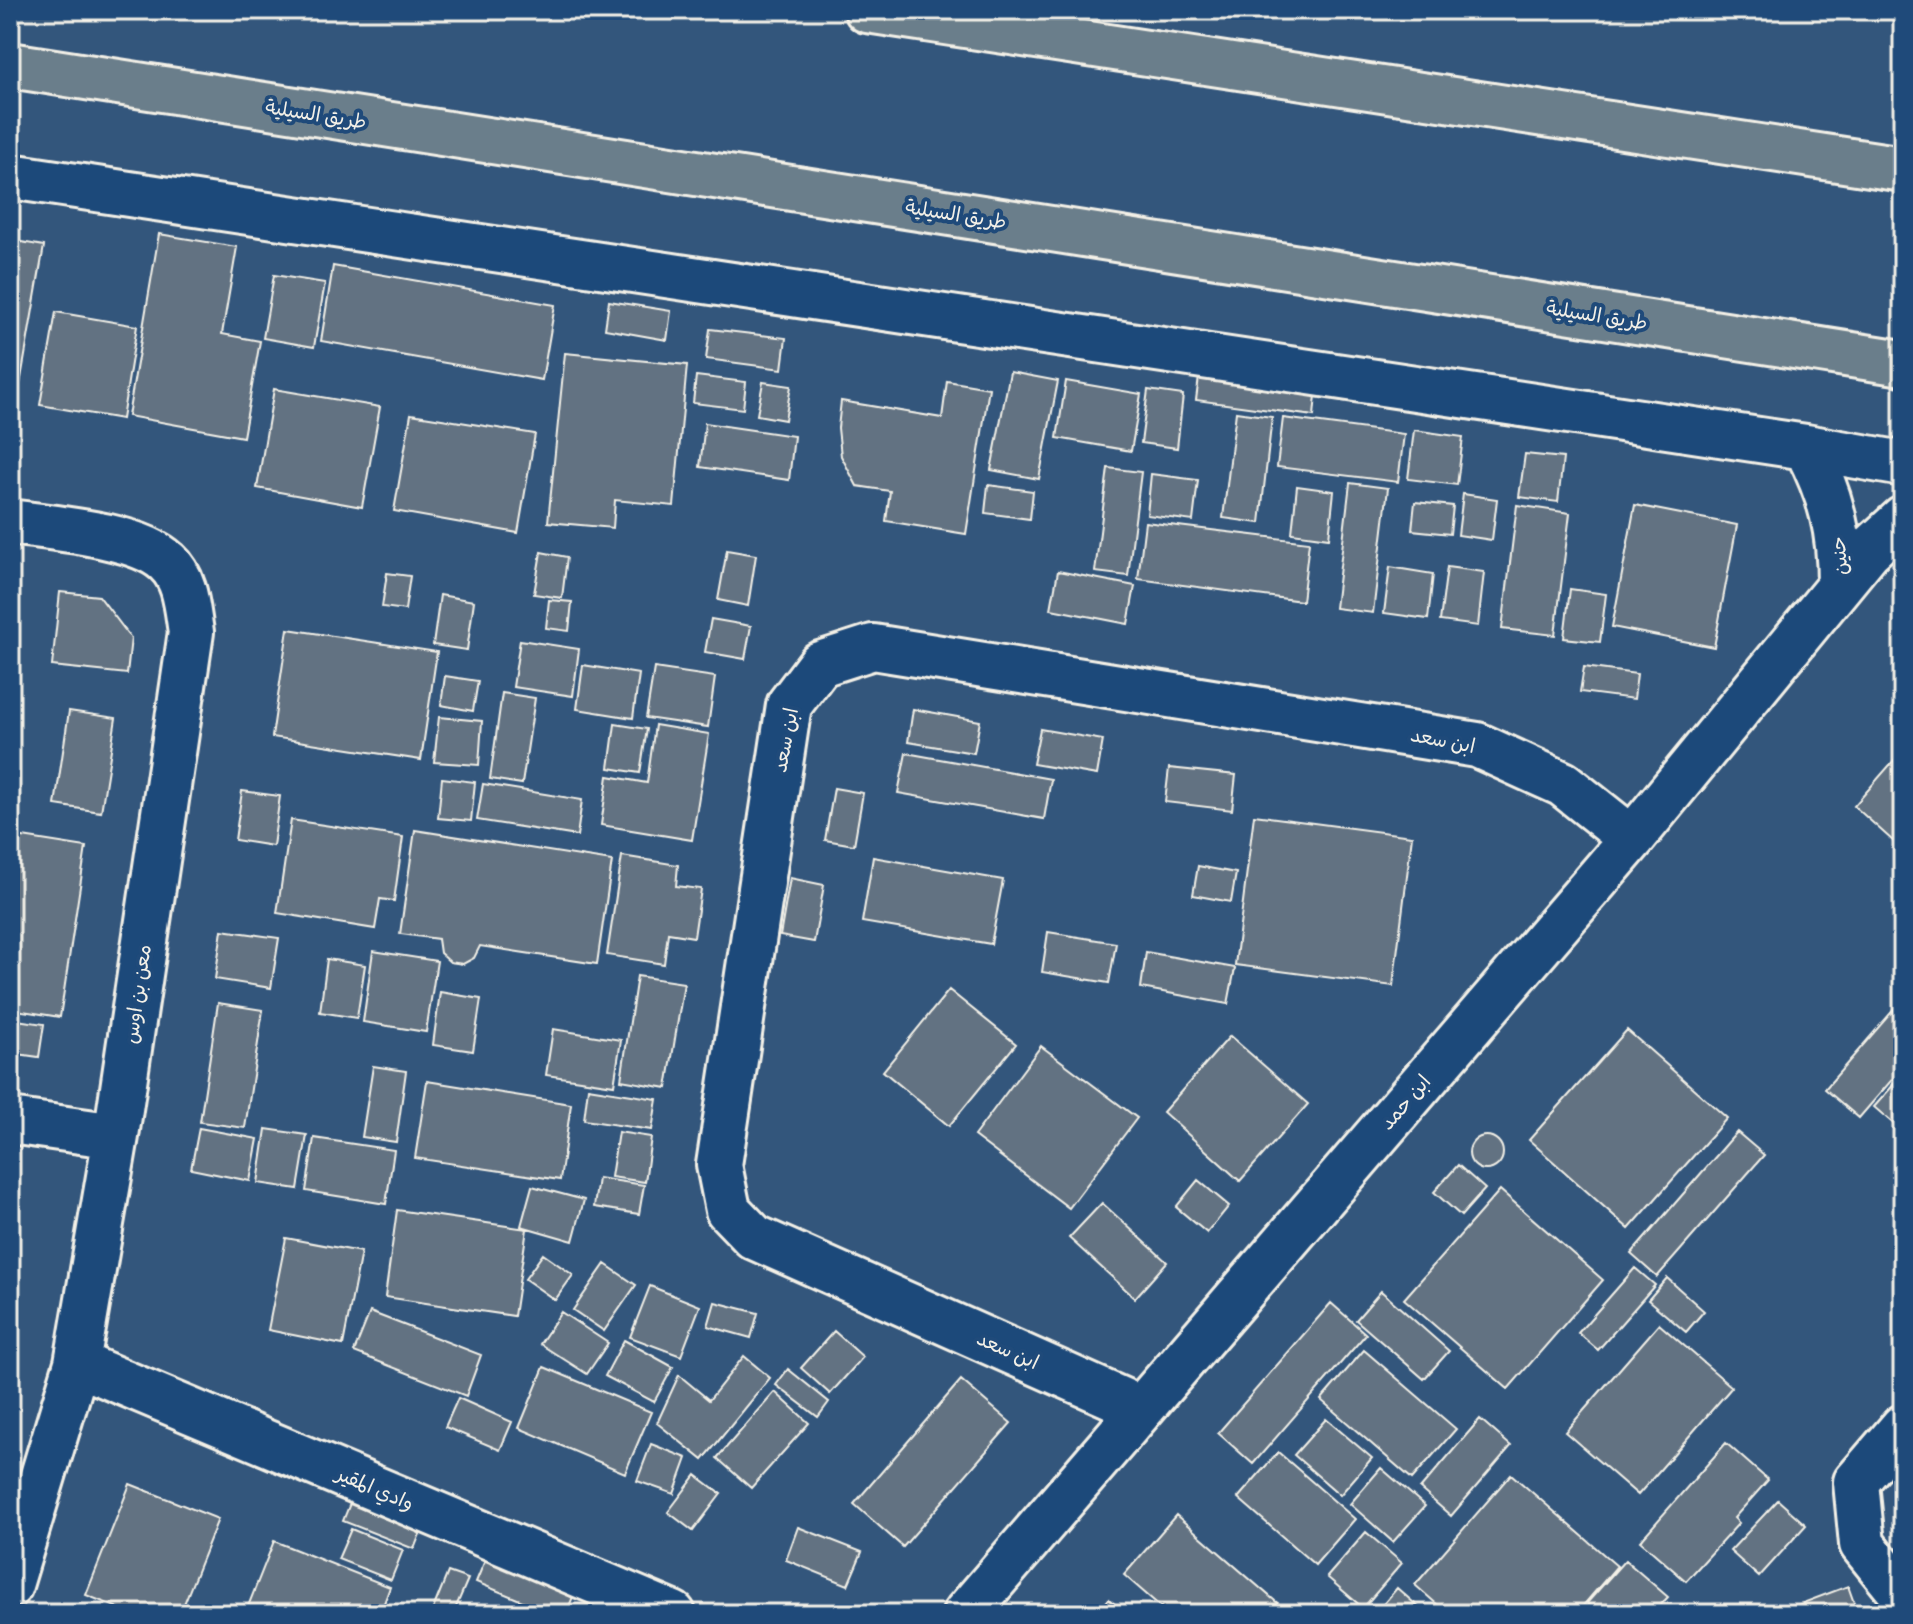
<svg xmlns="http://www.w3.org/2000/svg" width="1913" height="1624" viewBox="0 0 1913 1624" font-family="Pangolin,'Playpen Sans Arabic',sans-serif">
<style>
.building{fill:#627282;stroke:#f4f1e8;stroke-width:2}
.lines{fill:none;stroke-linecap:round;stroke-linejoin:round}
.minor-casing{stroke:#f4f1e8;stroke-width:50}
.primary-casing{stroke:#f4f1e8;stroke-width:50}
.minor{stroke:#1f4a7a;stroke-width:44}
.primary{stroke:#6b7e8b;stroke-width:44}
.labels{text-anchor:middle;stroke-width:8;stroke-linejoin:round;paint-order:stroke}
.street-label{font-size:20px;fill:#f4f1e8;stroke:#1f4a7a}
</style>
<rect width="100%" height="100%" fill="#33567c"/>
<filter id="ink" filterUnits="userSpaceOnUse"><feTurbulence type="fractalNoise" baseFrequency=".0125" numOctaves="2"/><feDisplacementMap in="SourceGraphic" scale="16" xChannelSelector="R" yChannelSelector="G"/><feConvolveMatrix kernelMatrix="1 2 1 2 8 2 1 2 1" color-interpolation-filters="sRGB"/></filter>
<g filter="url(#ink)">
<path class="building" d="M 159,234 L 237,247 L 222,334 L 260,341 L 243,437 L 128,416 Z
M 10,240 L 44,246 L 15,413 L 10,412 Z
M 333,266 L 555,305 L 542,380 L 321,341 Z
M 274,275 L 325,283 L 314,347 L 263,338 Z
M 609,301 L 671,311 L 667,340 L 605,329 Z
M 56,312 L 137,326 L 122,419 L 40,405 Z
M 710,329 L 786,338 L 782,369 L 706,359 Z
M 565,353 L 687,365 L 674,506 L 615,500 L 613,528 L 548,522 Z
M 1200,369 L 1317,384 L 1314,416 L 1196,400 Z
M 1010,372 L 1058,381 L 1039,479 L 991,470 Z
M 696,376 L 746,382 L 743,409 L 693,403 Z
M 947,381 L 989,388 L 966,534 L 886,521 L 890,491 L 857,486 L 841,456 L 838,428 L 841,401 L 942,418 Z
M 1066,381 L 1141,394 L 1131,451 L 1057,438 Z
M 763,382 L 791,386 L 785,420 L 757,415 Z
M 274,389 L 380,407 L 362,507 L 257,488 Z
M 1148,390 L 1183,395 L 1177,448 L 1141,443 Z
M 1236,412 L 1272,417 L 1260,523 L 1223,518 Z
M 411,414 L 535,434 L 518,533 L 394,511 Z
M 1283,418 L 1404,434 L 1398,482 L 1277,467 Z
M 705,423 L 794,436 L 789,480 L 700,467 Z
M 1414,430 L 1463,437 L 1457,485 L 1408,479 Z
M 1525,454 L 1563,458 L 1558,502 L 1519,497 Z
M 1108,468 L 1141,472 L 1128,576 L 1095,572 Z
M 1151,474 L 1198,480 L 1193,521 L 1147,515 Z
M 1350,483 L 1388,488 L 1373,613 L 1335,608 Z
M 988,485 L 1033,491 L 1030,519 L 985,513 Z
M 1297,486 L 1334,491 L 1329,538 L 1292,533 Z
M 1463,494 L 1497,499 L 1492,540 L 1458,535 Z
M 1415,502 L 1453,506 L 1450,534 L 1412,530 Z
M 1517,505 L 1570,513 L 1555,635 L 1502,629 Z
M 1635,505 L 1737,525 L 1714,647 L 1612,627 Z
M 1145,522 L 1309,542 L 1302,601 L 1138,579 Z
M 727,550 L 756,555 L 748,606 L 718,600 Z
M 541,552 L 567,557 L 562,598 L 534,594 Z
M 1390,567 L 1433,574 L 1428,619 L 1384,613 Z
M 1447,567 L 1484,572 L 1478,626 L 1440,621 Z
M 1058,571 L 1135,586 L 1128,624 L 1051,609 Z
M 387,573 L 410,576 L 405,610 L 382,607 Z
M 1570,589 L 1606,594 L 1600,642 L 1564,638 Z
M 60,592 L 99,596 L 131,638 L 127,674 L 52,666 Z
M 440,595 L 474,601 L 467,650 L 433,645 Z
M 549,600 L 572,602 L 569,631 L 546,628 Z
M 711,619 L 751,626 L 745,659 L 705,652 Z
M 288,629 L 437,652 L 421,760 L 272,737 Z
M 520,640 L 579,649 L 573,696 L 513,687 Z
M 583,665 L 639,674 L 633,718 L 577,709 Z
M 1584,667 L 1637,674 L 1634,699 L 1580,692 Z
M 654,668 L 715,677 L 708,727 L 646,718 Z
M 445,676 L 478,681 L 473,711 L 441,705 Z
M 502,693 L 535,698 L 522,784 L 490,779 Z
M 913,709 L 980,721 L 974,753 L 908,742 Z
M 69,711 L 116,718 L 101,812 L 55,805 Z
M 439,717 L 482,721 L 479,765 L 434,762 Z
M 615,724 L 647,729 L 640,773 L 609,768 Z
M 655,725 L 709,734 L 692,840 L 601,825 L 608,776 L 647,783 Z
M 1040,729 L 1103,740 L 1097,775 L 1033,764 Z
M 1903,750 L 1903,850 L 1854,806 Z
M 906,753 L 1051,779 L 1044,819 L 898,793 Z
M 1169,768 L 1236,775 L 1232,810 L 1165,802 Z
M 442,778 L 475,782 L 471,821 L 438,818 Z
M 483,784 L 582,800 L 577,836 L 477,820 Z
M 834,788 L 863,793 L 854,845 L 825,840 Z
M 242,791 L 280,796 L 273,846 L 235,840 Z
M 1254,815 L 1412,836 L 1393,986 L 1235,965 Z
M 291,820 L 403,837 L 394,901 L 380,899 L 375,929 L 277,913 Z
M 415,830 L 612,861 L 597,964 L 480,946 L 474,958 L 463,964 L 450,962 L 440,953 L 438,939 L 400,934 Z
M 10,835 L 86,847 L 60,1017 L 10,1009 Z
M 622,856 L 678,865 L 676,886 L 701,889 L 694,937 L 668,933 L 664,964 L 607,955 Z
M 873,857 L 1003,880 L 991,944 L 862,922 Z
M 1198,866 L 1236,873 L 1231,902 L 1193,895 Z
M 790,878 L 824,885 L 814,942 L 780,936 Z
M 222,930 L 279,938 L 271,988 L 215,979 Z
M 1048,932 L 1116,943 L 1109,983 L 1042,972 Z
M 373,951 L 437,961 L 426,1032 L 363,1022 Z
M 1146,952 L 1235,968 L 1228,1004 L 1141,988 Z
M 327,959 L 365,965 L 357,1018 L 320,1012 Z
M 637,976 L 684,983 L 667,1088 L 621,1080 Z
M 949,990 L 1016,1044 L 949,1126 L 883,1071 Z
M 440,992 L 481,999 L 473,1051 L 433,1045 Z
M 1903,999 L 1903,1067 L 1859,1118 L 1825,1089 Z
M 218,1003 L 263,1010 L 245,1128 L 200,1122 Z
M 10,1019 L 44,1024 L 39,1057 L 10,1053 Z
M 553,1029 L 621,1040 L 614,1085 L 546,1075 Z
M 1627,1030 L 1727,1118 L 1629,1229 L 1529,1140 Z
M 1230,1036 L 1308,1104 L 1240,1181 L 1163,1112 Z
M 1041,1046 L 1137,1118 L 1069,1208 L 974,1136 Z
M 373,1066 L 406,1071 L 396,1142 L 362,1137 Z
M 1903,1074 L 1903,1132 L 1874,1107 Z
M 427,1081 L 571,1104 L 560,1180 L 415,1158 Z
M 588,1088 L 657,1099 L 652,1130 L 584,1120 Z
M 199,1128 L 258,1139 L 250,1181 L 191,1169 Z
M 266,1129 L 307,1135 L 298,1189 L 258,1183 Z
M 618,1132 L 651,1137 L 645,1182 L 611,1177 Z
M 1737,1132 L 1764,1155 L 1657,1277 L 1631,1254 Z
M1469 1153a17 17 0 1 1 34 0a17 17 0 1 1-34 0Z
M 314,1138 L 394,1150 L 386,1204 L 306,1191 Z
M 1458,1165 L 1485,1189 L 1461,1216 L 1434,1192 Z
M 598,1178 L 644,1185 L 639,1214 L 594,1207 Z
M 1198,1180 L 1229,1206 L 1207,1233 L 1176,1207 Z
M 532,1186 L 584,1200 L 573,1241 L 521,1226 Z
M 1500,1190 L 1603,1280 L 1508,1389 L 1404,1299 Z
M 1102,1203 L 1167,1262 L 1135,1298 L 1069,1238 Z
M 397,1210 L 527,1229 L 514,1316 L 385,1297 Z
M 286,1238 L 361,1252 L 343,1345 L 268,1330 Z
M 543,1254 L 573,1275 L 555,1300 L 525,1279 Z
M 605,1264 L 636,1285 L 604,1331 L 573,1310 Z
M 1635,1268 L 1655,1285 L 1598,1350 L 1578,1333 Z
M 1667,1278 L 1704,1311 L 1686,1332 L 1648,1300 Z
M 650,1286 L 700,1306 L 681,1356 L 630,1337 Z
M 1381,1291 L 1449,1351 L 1424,1379 L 1356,1320 Z
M 715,1302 L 758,1313 L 751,1338 L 708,1326 Z
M 1331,1303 L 1366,1334 L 1253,1464 L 1218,1433 Z
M 370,1312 L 481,1355 L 466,1396 L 354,1352 Z
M 561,1312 L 608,1343 L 587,1374 L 540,1344 Z
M 1659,1324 L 1732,1387 L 1638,1495 L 1565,1432 Z
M 834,1331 L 863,1357 L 830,1394 L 801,1368 Z
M 624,1340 L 673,1367 L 654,1402 L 605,1376 Z
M 1364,1350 L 1456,1429 L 1412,1479 L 1321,1400 Z
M 744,1356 L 770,1378 L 703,1460 L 657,1423 L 679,1375 L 709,1400 Z
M 544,1367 L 651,1412 L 625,1473 L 519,1428 Z
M 788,1369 L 829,1402 L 818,1417 L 776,1385 Z
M 961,1380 L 1011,1423 L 903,1547 L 854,1504 Z
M 775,1392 L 809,1423 L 751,1488 L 717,1458 Z
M 458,1398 L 512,1422 L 500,1450 L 445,1427 Z
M 1326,1419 L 1372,1458 L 1340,1495 L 1294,1455 Z
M 1480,1419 L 1511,1446 L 1451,1516 L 1420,1489 Z
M 1726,1443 L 1768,1480 L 1734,1518 L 1739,1523 L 1686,1581 L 1640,1541 Z
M 651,1444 L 687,1458 L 674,1494 L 637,1481 Z
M 1278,1452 L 1355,1519 L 1315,1565 L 1238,1498 Z
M 1381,1468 L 1425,1506 L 1393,1542 L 1350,1504 Z
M 1511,1474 L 1617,1566 L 1576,1614 L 1448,1614 L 1415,1585 Z
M 696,1475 L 721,1494 L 693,1531 L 668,1512 Z
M 130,1484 L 218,1519 L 180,1614 L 133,1614 L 86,1595 Z
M 355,1491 L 426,1519 L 414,1549 L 343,1521 Z
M 1778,1500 L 1806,1525 L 1759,1577 L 1730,1551 Z
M 1176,1515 L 1289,1613 L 1289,1614 L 1169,1614 L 1124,1575 Z
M 798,1527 L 862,1552 L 848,1585 L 786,1560 Z
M 351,1529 L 403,1550 L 391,1580 L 338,1559 Z
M 1366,1532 L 1402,1563 L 1363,1608 L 1327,1577 Z
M 274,1541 L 390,1587 L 380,1614 L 245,1614 Z
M 490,1548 L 578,1584 L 566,1614 L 554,1614 L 476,1582 Z
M 1625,1560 L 1668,1597 L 1652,1614 L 1600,1614 L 1587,1603 Z
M 448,1572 L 468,1579 L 453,1614 L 431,1614 Z
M 1848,1586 L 1858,1614 L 1789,1614 L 1787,1609 Z
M 1397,1588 L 1423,1611 L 1420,1614 L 1375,1614 Z
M 1109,1599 L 1126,1614 L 1096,1614 Z"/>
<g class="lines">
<defs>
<path id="minor" d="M 10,176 L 1806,447 L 1903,464
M 1806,447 C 1831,495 1840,531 1840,585
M 10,522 C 51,528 138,534 167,562 C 186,579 187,608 191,632 L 116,1136 L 77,1363 L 10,1585
M 10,1121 L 116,1136
M 77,1363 L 673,1614
M 1141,1409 L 754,1237 L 728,1210 L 719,1165 L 789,705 L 820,664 L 873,647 L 1477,745 L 1563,784 L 1632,839
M 1903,1427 L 1856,1482 L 1862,1544 L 1903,1595
M 965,1614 L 1632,839 L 1868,551 L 1903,519"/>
<path id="primary" d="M 867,10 L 1903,169
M 10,65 L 1903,363"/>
</defs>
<use href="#minor" class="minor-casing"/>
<use href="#primary" class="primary-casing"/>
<use href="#minor" class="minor"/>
<use href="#primary" class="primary"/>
</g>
</g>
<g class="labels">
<g class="street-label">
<text transform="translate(316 114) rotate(9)" y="7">طريق السيلية</text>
<text transform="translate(956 214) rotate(9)" y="7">طريق السيلية</text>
<text transform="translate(1597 315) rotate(9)" y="7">طريق السيلية</text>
<text transform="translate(1839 556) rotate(-95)" y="7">حنين</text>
<text transform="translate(785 740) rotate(-79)" y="7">ابن سعد</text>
<text transform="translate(1443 740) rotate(11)" y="7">ابن سعد</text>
<text transform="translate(137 994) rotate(-82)" y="7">معن بن اوس</text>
<text transform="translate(1405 1102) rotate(-49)" y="7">ابن حمد</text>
<text transform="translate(1008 1350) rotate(24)" y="7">ابن سعد</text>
<text transform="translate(375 1488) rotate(23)" y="7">وادي المقير</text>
</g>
</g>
<rect width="1913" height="1624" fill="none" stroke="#1f4a7a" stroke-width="40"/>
<rect x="20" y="20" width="1873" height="1584" fill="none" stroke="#f4f1e8" stroke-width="3" filter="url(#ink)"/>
</svg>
